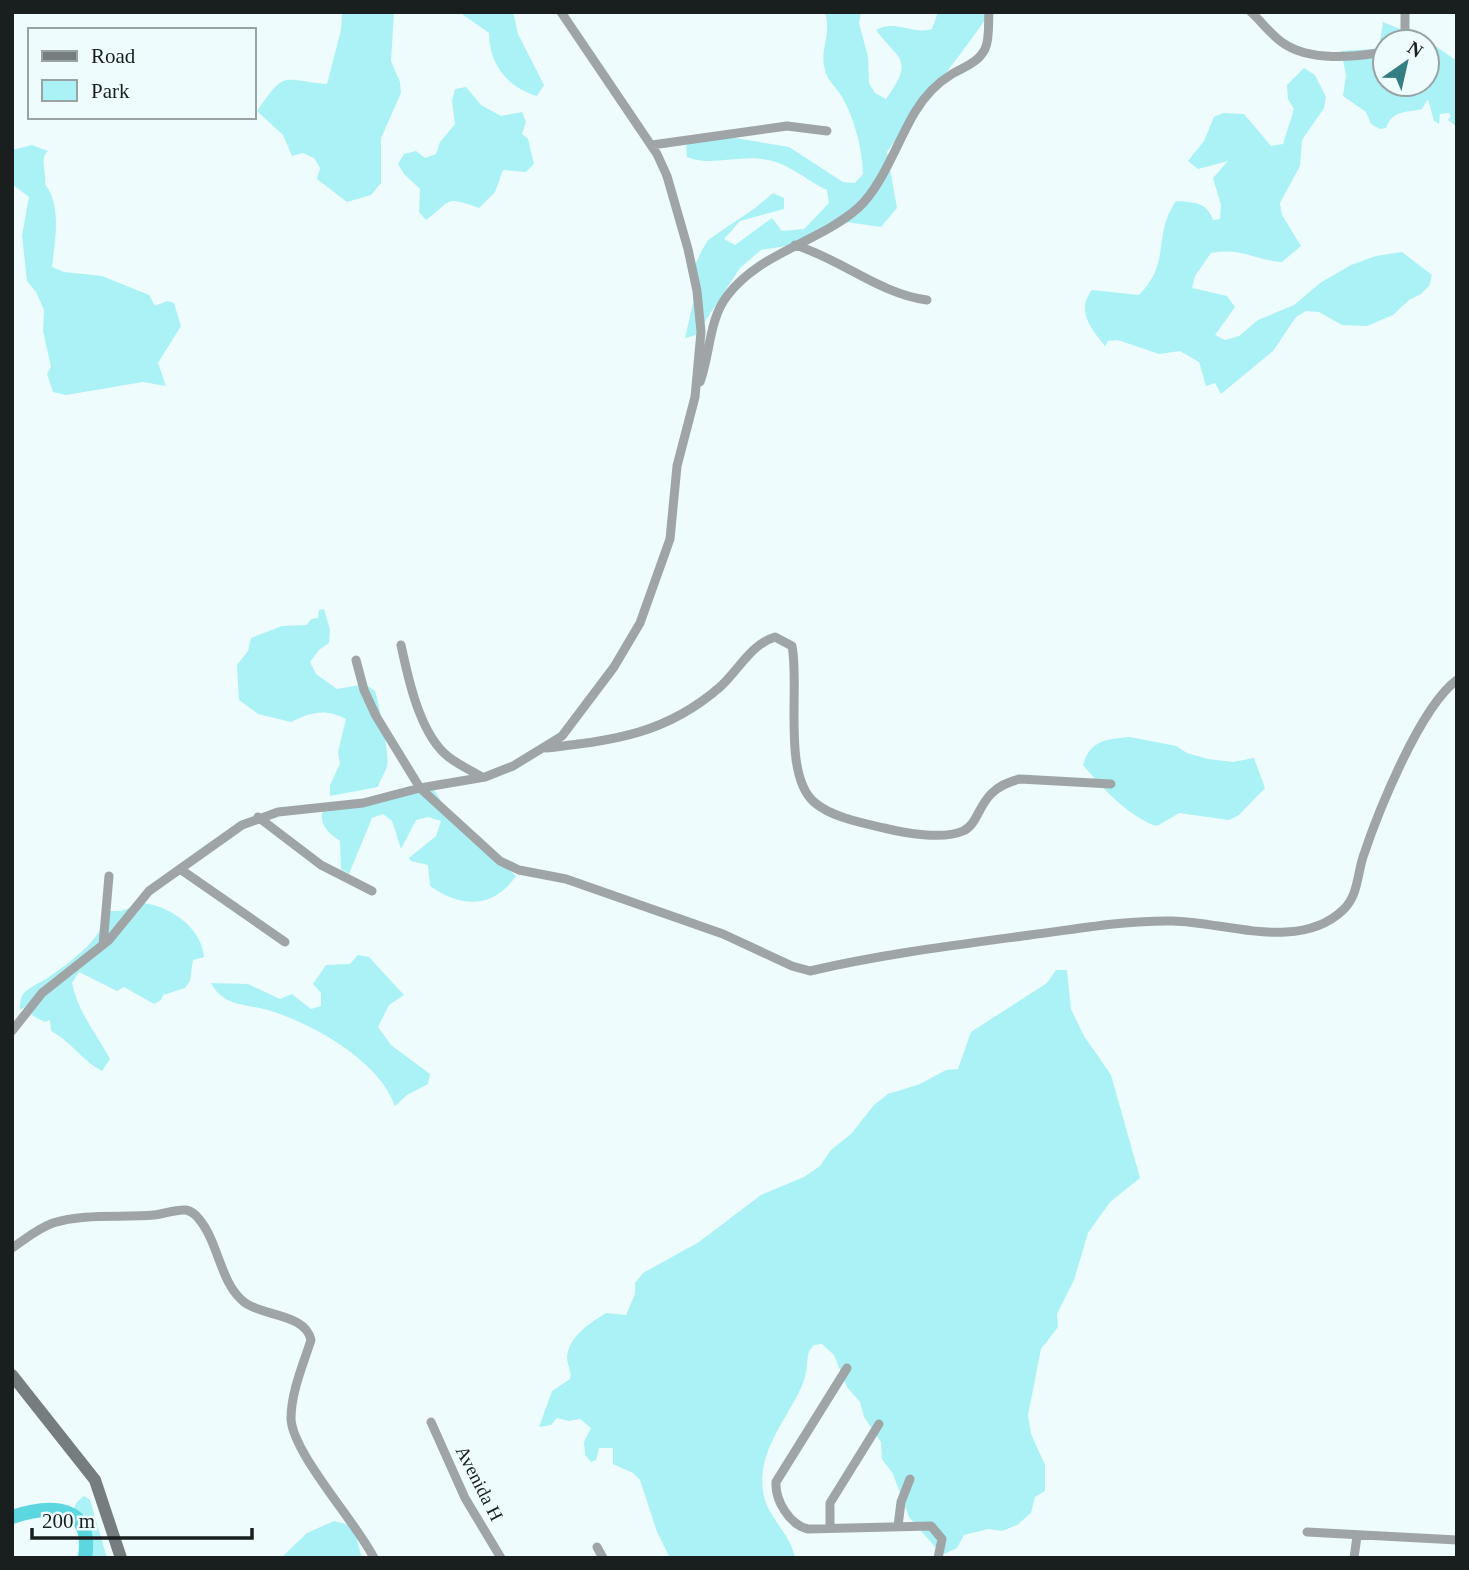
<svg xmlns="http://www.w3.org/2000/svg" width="1469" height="1570" viewBox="0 0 1469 1570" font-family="'Times New Roman',serif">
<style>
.green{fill:#abf2f7;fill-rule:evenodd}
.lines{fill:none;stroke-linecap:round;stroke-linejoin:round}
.river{stroke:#5cd7e0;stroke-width:14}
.street{stroke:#9fa5a6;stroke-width:9}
.secondary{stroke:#757d7e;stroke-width:12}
.labels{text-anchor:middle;stroke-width:7;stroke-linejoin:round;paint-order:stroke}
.street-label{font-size:19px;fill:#191e1e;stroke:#eefcfd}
</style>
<rect width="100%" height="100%" fill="#eefcfd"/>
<path class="green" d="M 342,12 L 394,12 L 391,61 L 400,82 L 401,93 L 381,138 L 381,183 L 371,195 L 347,202 L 317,179 L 320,168 L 314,158 L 303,153 L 292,156 L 283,135 L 257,111 C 286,69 281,80 327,84 L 341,30 Z
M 459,12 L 513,12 L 518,34 L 544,85 L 537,96 C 507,87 489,64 489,33 Z
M 825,12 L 861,12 L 859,23 L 868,57 L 869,83 L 875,93 L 886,99 C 915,58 899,61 876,30 C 896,19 912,35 932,29 L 938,12 L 986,12 L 985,20 C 953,66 918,107 887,152 L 897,208 L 881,227 L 846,222 L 806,243 L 761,250 L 740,268 L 696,335 L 685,338 L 695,294 L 696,263 L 702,250 L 708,240 L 755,208 L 773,193 L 784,198 L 784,209 L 740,221 L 724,239 L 735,245 L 772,218 L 782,231 L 804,229 L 829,203 L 827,190 C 807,181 790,164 768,160 C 744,154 707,167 687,157 L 686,146 L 693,136 L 717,135 L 789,147 L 843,182 L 855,183 L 863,174 C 862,148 855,120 842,97 C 837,88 827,80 825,70 C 819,50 832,35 825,12 Z
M 1383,22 L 1427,40 L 1457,61 L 1457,127 L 1448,120 L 1451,116 L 1449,113 L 1440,114 L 1439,124 L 1434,121 L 1428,99 L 1422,109 C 1407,113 1393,109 1386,128 L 1380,129 L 1371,124 L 1366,112 L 1343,96 L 1346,75 L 1341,51 L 1374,49 L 1380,42 ZM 1385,42 L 1427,42 L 1427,84 L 1385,84 Z
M 1304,68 L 1315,75 L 1326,97 L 1324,108 L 1302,140 L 1300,166 L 1280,203 L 1282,215 L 1301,246 L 1282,262 C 1253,260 1242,247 1211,253 L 1195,276 L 1192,288 L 1227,296 L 1235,307 L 1215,335 L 1225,340 L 1239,336 L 1258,320 L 1294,305 L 1320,283 L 1351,265 L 1376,256 L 1402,252 L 1432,275 L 1429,286 L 1421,294 L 1409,300 L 1393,315 L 1367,326 L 1342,325 L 1319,312 L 1306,311 L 1296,317 L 1273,351 L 1221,394 L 1215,383 L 1206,386 L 1199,362 L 1180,351 L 1159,354 L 1118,340 L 1108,341 L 1105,346 C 1090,328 1076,310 1092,290 L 1139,295 C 1172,262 1152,236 1176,201 C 1193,202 1207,202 1213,220 L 1220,219 L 1221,205 L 1213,178 L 1228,161 L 1198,169 L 1188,161 L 1204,141 L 1214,117 L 1223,113 L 1244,114 L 1271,146 L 1283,144 L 1294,109 L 1288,99 L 1287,85 Z
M 466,87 L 481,105 L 501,116 L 522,112 L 526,122 L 522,134 L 528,139 L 534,164 L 526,172 L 503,170 L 495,192 L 479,208 C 442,195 453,201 426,220 L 419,212 L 420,189 L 404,174 L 398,164 L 404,154 L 416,151 L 425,158 L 436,154 L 440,142 L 455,124 L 452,101 L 455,89 Z
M 32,145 L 48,151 C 39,158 47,173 45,184 C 62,207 55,239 52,267 L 64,272 L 102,276 L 149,295 L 155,306 L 167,301 L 174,303 L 181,326 L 158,363 L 166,386 L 143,382 L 66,395 L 53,392 L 47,374 L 51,367 L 43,331 L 44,310 L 36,292 L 27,281 L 22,235 L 29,197 L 12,184 L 12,150 Z
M 324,609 L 330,630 L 329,643 L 319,650 L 310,662 L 316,674 L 337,689 L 365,684 L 375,691 C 379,704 390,756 387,766 C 385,774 380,779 378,787 L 330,796 L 330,785 L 340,764 L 338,752 L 346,719 C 325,708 311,712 291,722 L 258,714 L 239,700 L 237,665 L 248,651 L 251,638 L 282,626 L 307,625 L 311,619 L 318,618 L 319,610 Z
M 1130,737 L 1176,746 L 1187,753 L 1208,759 L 1233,762 L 1254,758 L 1265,788 L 1239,815 L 1229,820 L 1179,813 L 1157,826 C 1131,819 1100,786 1083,765 C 1090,740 1107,739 1130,737 Z
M 434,790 L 448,812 L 516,876 C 493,909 461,908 430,886 L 428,865 L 411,861 L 409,858 L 436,836 L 441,821 L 428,817 L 416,820 L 401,849 L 392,821 L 383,814 L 372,818 L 349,874 L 341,869 L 340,841 C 328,833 317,823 324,808 Z
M 143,903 C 170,906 202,928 204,957 L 193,960 L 190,981 L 185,988 L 163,995 L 161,1000 L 154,1004 L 124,987 L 117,991 L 79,972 L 72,983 C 78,1012 96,1033 110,1059 L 102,1071 C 82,1061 71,1041 51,1031 L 50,1020 L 45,1022 L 33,1016 L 28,1005 L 20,1010 C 20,1005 20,999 23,994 C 28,988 39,983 46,979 C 70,962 102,941 107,911 L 121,911 Z
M 358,955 L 369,957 L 404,995 L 389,1005 L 378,1027 L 391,1045 L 430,1074 L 428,1084 L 407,1095 L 395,1106 C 379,1061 315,1025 271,1011 C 248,1004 223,1007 211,983 L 248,984 L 280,999 L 292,994 L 311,1009 L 321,1006 L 321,993 L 313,984 L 326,965 L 350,964 Z
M 1056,970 L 1067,970 L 1071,1009 L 1084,1036 L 1111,1075 L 1140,1178 L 1110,1202 L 1088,1233 L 1074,1280 L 1057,1314 L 1058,1327 L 1041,1349 L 1028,1415 L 1031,1434 L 1045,1465 L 1045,1491 L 1035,1497 L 1031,1513 L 1017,1525 L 1002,1531 L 988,1529 L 964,1535 L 957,1548 L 942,1555 L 909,1517 L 893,1474 L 882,1459 L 881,1442 L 864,1417 L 860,1402 L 847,1387 L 834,1355 L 822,1344 L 814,1345 L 809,1351 C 806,1362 808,1371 803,1383 C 789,1418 757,1449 763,1491 C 766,1517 791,1533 795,1558 L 670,1558 L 657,1532 L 640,1480 L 633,1473 L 613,1464 L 613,1448 L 599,1448 L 596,1460 L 591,1462 L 585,1455 L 584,1442 L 591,1428 L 580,1419 L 569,1421 L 557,1418 L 551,1425 L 539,1427 L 552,1391 L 570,1379 C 572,1371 567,1365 567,1357 C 569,1336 590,1323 606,1313 L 626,1315 L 635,1294 L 635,1283 L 643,1273 L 699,1242 L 761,1195 L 804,1177 L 820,1166 L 831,1150 L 851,1134 L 874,1105 L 888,1094 L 920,1084 L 946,1070 L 958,1069 L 971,1032 L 1047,983 Z
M 84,1496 L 90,1500 L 107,1558 L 78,1558 L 79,1535 L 71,1514 L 77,1502 Z
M 334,1521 L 353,1526 L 362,1558 L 281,1558 L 307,1533 Z"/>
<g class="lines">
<path class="river" d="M 12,1517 C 51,1504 94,1504 85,1558"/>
<path class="street" d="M 1251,12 C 1262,22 1271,35 1283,43 C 1311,62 1353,57 1385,52
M 1399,42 L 1405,30 L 1405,12
M 652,145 L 787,126 L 827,131
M 795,245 C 841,259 880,294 927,300
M 700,382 C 710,355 709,319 727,296 C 760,252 818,243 858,208 C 882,187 898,140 915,112 C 924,97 937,83 952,74 C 964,67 978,63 985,49 C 990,39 988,23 989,12
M 401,645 C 408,678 419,729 444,753 C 454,763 469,769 482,777
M 356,660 L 364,690 L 376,716 L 420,788 L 500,861 L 519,870 L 566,879 L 723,934 L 792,966 L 810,971 C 883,954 956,945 1030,935 C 1078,929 1125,920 1173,921 C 1225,922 1299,952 1343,910 C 1358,896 1357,876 1363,857 C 1378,812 1420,707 1457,680
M 546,748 C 615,740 666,734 720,687 C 738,671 751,644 775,637 L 792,646 C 800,685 782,774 814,802 C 831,817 862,823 884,828 C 904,833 943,840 963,831 C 983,822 976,789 1020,779 L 1111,784
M 258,817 L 321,865 L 372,891
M 180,869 L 285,942
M 103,945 L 109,876
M 12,1031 L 42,993 L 109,940 L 149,891 L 242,825 L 278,812 L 363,803 L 420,788 L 485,777 L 513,766 L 562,736 L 614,667 L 640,623 L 670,539 L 677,466 L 695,397 L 701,332 L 697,291 L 688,249 L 667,176 L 657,154 L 561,12
M 12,1248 C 26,1239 38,1228 53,1223 C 84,1213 122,1218 154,1215 C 164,1214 176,1209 186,1210 C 191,1211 196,1215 199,1219 C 219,1243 220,1283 244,1302 C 263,1317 305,1313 311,1340 C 303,1365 291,1392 291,1419 C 293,1454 356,1522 374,1558
M 847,1368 L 776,1482 C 775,1501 790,1525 808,1529 L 931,1526 L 942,1539 L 938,1558
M 431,1422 L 465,1498 L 501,1558
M 898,1526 L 901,1502 L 910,1479
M 830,1528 L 830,1503 L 879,1424
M 1307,1532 L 1457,1540
M 597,1547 L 603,1558
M 1354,1558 L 1357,1536"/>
<path class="secondary" d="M 12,1375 L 95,1480 L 121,1558"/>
</g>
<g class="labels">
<g class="street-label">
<text transform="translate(480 1483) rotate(63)" y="7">Avenida H</text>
</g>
</g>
<rect width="1469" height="1570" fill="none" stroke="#191e1e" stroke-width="28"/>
<rect x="28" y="28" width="228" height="91" fill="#eefcfd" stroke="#99a3a4" stroke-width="2"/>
<rect x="42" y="51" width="35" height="10" fill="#757d7e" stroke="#99a3a4" stroke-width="2"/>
<text x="91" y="63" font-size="21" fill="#191e1e">Road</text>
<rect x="42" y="80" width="35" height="21" fill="#abf2f7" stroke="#99a3a4" stroke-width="2"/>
<text x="91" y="98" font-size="21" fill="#191e1e">Park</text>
<g transform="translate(1406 63) rotate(34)"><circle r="33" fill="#eefcfd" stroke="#99a3a4" stroke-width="2"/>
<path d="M0-5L12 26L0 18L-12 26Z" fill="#347d82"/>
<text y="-10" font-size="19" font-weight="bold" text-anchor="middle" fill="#191e1e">N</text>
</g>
<path d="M32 1528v10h220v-10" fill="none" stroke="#191e1e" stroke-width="3.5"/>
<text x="42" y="1528" font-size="21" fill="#191e1e" stroke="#eefcfd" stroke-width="5" paint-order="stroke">200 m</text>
</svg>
